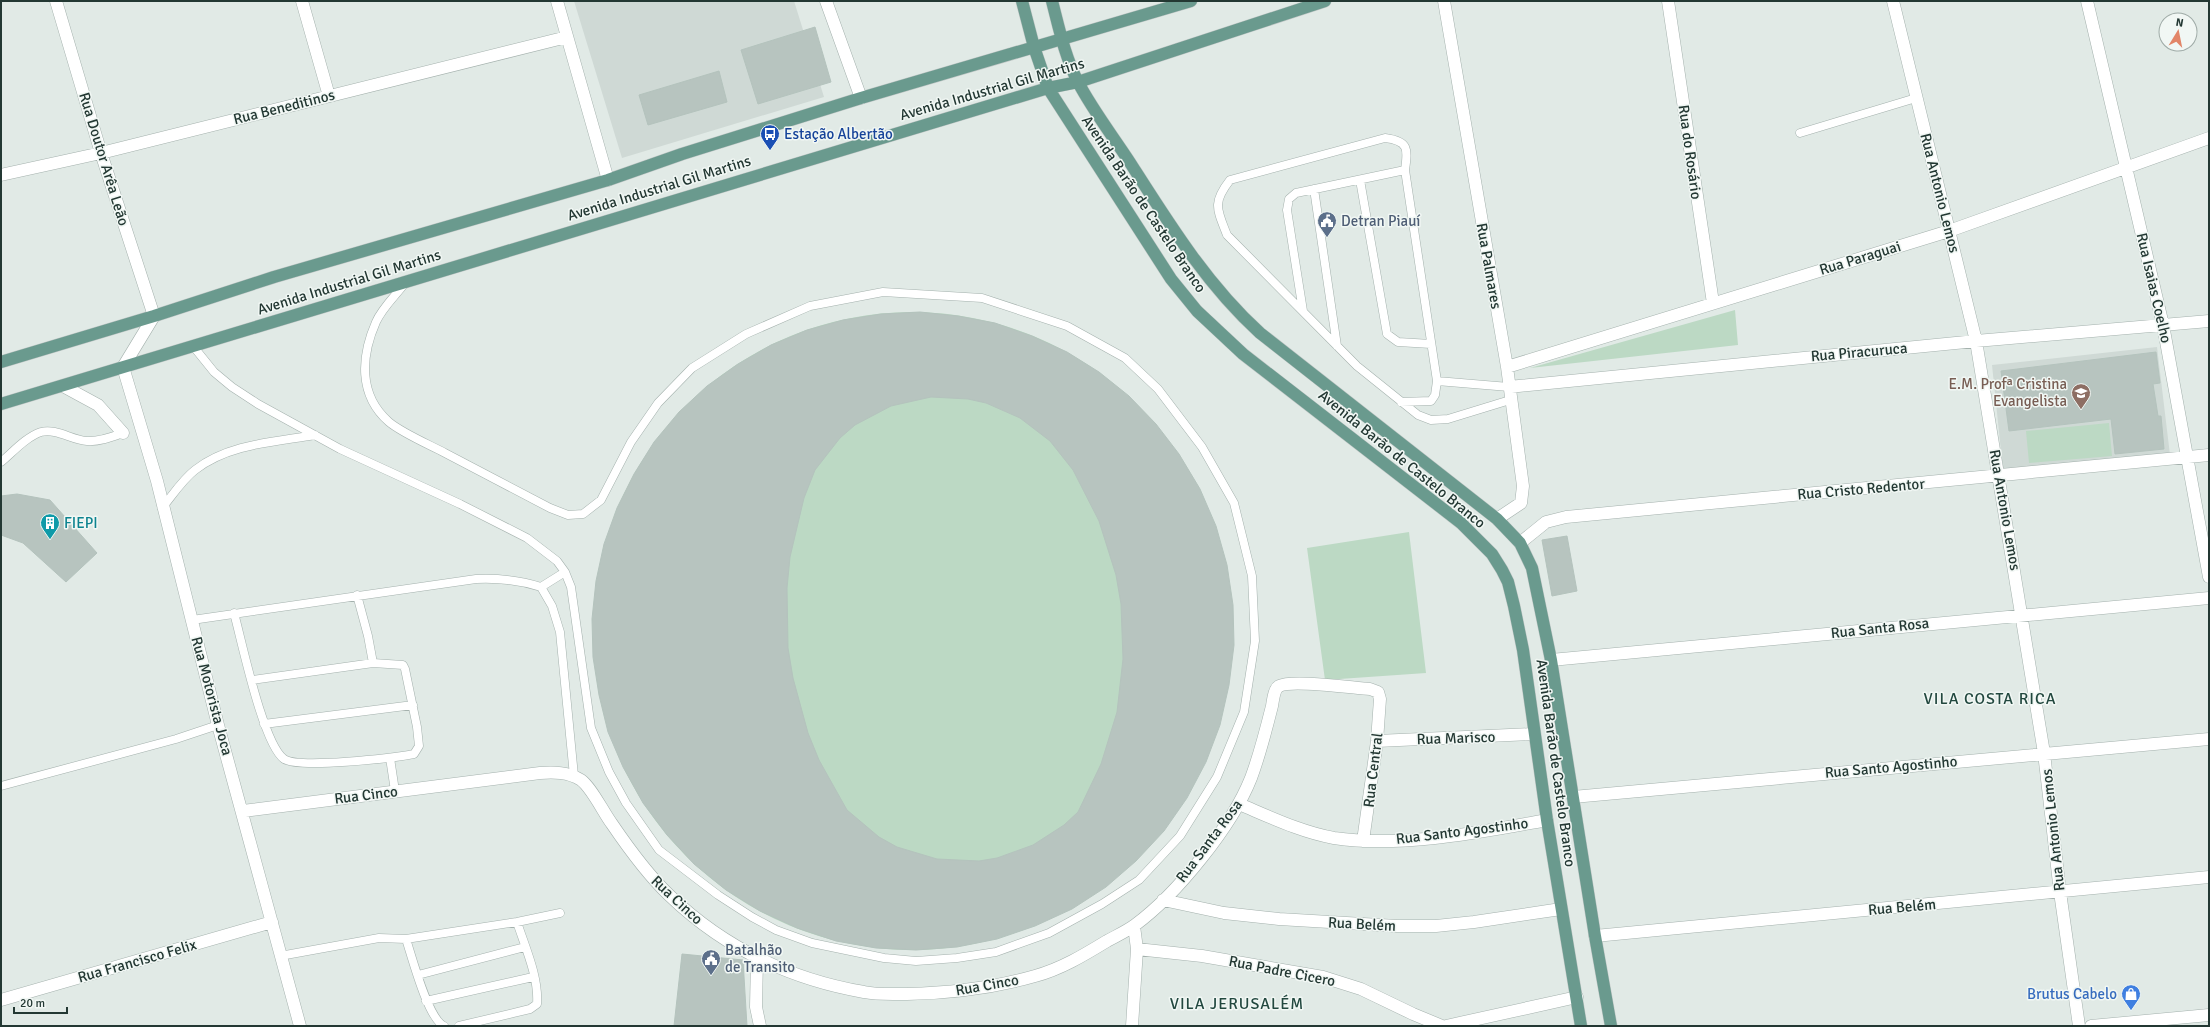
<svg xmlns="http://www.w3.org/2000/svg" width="2210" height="1027" viewBox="0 0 2210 1027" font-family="Signika,sans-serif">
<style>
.built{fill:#cfd9d5}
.green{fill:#bcd9c4}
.building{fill:#b7c4bf;stroke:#b4c3bd;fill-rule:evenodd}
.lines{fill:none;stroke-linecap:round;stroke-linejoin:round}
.lane-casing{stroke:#a4b1ad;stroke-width:9}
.street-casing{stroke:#a4b1ad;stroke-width:13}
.primary-casing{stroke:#c1c7c6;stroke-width:13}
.lane{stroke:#fff;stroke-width:8}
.street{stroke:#fff;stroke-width:12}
.primary{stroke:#6a9a8e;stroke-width:12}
.labels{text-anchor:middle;stroke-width:3;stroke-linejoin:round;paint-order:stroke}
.street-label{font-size:15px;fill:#233833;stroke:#f1f7f4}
.transit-label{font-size:15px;fill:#164399;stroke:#f1f7f4;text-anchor:start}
.service-label{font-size:15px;fill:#4e5e75;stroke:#f1f7f4;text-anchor:start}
.education-label{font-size:15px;fill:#785e54;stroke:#f1f7f4;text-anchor:end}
.culture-label{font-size:15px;fill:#0d838f;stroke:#f1f7f4;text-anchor:start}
.shop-label{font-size:15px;fill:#366cbe;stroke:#f1f7f4;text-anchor:end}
.neighbourhood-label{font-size:16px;letter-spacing:1px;fill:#22483f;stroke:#f1f7f4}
</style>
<rect width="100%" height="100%" fill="#e1eae6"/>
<path class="built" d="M 574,1 L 794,1 L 824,97 L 622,158 Z
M 2157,347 L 2170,455 L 2003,470 L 1992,365 Z"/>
<path class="green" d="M 1735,310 L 1738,345 L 1530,368 Z
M593 631a319 319 0 1 1 638 0a319 319 0 1 1-638 0Z
M 2109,423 L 2112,456 L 2029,463 L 2026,431 Z
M 1409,532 L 1426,673 L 1325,680 L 1307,548 Z"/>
<path class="building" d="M 815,27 L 831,82 L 758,104 L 741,50 Z
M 719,71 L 727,102 L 648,125 L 639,95 Z
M 920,312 L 958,316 L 995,323 L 1032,336 L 1067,352 L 1099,372 L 1129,396 L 1156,424 L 1179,454 L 1200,489 L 1216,526 L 1227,565 L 1233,605 L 1234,645 L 1229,685 L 1220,725 L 1206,762 L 1187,798 L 1164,831 L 1136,861 L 1106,887 L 1072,909 L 1035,926 L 997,939 L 957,947 L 916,950 L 876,948 L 836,941 L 797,928 L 760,911 L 726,890 L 694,864 L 667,835 L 643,803 L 623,767 L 608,732 L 599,695 L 593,657 L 592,619 L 596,581 L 604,544 L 617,508 L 634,474 L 654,442 L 679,412 L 707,386 L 738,364 L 771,345 L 807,330 L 843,320 L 881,314 ZM 931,397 L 968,399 L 986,403 L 1020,418 L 1050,441 L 1073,470 L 1099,521 L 1116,575 L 1121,604 L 1123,659 L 1117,712 L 1101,764 L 1078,812 L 1064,825 L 1033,845 L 997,858 L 979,861 L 937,859 L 897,847 L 879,837 L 847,810 L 819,760 L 808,733 L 793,678 L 788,648 L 787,588 L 790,557 L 804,498 L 815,470 L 840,438 L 855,425 L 891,406 Z
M 2156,352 L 2160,383 L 2153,384 L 2158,416 L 2161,416 L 2164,449 L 2115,454 L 2111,419 L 2009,431 L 2001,371 Z
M 17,494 L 50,500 L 97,553 L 66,582 L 23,543 L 1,535 L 1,496 Z
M 1567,536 L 1577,591 L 1552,596 L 1542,540 Z
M 682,954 L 743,960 L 747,1026 L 674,1026 Z"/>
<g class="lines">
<defs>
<path id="lane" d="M 1800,133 L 1916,98
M 1360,180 L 1387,334 L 1398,342 L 1431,344
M 1314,189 L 1337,346
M 1303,311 L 1287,210 L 1289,199 L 1296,193 L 1405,170
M 193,346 L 214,372 L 232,387 L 258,404 L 340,449 L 460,504 L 527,538 L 557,561 L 565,572 L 571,587 L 591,728 L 609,772 L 626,803 L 659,850 L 718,895 L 752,917 L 776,930 L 812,943 L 884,958 L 916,961 L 957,958 L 996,952 L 1049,933 L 1102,904 L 1139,880 L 1180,836 L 1217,777 L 1244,712 L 1255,641 L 1252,576 L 1234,503 L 1202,447 L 1158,389 L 1125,358 L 1067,326 L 982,298 L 883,292 L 810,306 L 746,334 L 692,368 L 658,403 L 631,442 L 601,500 L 583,514 L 568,515 L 550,508 C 515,490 480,471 445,453 C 430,445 402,433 389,422 C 358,395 361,356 376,322 C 382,308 396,295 405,283
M 1509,387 L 1437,381 L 1405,170 C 1408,149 1409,141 1385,138 L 1230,180 C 1212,203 1217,209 1227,235 L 1357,366 L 1418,415 L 1431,420 L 1448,419 L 1510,400
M 1401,402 L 1431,401 L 1435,395 L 1437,381
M 1,462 C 13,452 26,437 41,432 C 56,428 72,440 87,441 C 99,442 112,437 123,433
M 162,508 C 172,496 182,480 195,470 C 228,444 274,442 315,435
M 541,587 L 565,572
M 357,595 L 368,636 L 373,663
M 234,613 C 242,642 263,744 284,759 C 299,769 393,758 414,754 L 419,746 L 417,727 L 405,669 L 403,665 L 373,663 L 252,680
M 192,620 L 476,579 C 498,578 519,580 541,587 L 552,606 L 560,632 L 574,776
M 264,724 L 413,705
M 390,758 L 395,791
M 1,786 L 176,739 L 218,725
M 406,939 C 412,957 428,1019 444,1026
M 280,956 L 379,938 L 406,939 L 517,922 L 560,913
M 418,975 L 525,947
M 426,1001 L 533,977
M 459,1026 L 530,1009 L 537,1004 C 539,977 525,947 517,922"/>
<path id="street" d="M 56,1 L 101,153 L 154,316 L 123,367 L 157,481 L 218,725 L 300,1026
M 302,1 L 329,96
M 557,1 L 608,180
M 826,1 L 861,98
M 1444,1 L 1507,367 L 1523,486 L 1521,503 L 1497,519
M 1668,1 L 1713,303
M 1893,1 L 1976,341 L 2044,753 L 2060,892 L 2079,1026
M 2087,1 L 2163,325 L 2209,577
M 1,175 L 101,153 L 567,37
M 1507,367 L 1949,231 L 2209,138
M 63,386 L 98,405 L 123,433
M 1509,387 L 1976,341 L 2209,321
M 1520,543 L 1546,522 L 1566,517 L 2209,455
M 1551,660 L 2209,598
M 1377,741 L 1534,734
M 1573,797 L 2209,739
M 1239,804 C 1270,817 1301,832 1334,838 C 1402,848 1480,832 1547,820
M 243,811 L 540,773 C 554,772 568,772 581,780 C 592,788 603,812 612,824 C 629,849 647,874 669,895 C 724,948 789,979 864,992 C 878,995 893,994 907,994 C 950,993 993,988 1035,976 C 1061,969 1084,955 1107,941 C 1116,936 1127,931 1135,925 C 1177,894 1232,826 1251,778 C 1260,754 1266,730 1272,706 C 1273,700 1274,689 1279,686 C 1292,679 1353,688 1370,689 L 1378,692 L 1380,699 L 1377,741 L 1363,841
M 1163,900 L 1224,913 L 1279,919 L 1397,926 L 1436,926 L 1474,922 L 1561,909
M 1134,926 L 1137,949 L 1202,956 L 1323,977 L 1361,989 L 1413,1014 L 1442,1026
M 1595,936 L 2209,877
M 757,959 L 756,1007 L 760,1026
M 1,1000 L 272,922
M 1132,1026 L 1137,949
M 1446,1026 L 1577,997
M 2091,1026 L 2209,1015"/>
<path id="primary" d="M 1022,1 L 1034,47 L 1048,88 L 1171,279 L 1197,311 L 1243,354 L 1461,523 L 1492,554 L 1502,570 L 1508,582 L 1514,606 L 1523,650 L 1547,820 L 1581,1026
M 1052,1 C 1059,28 1065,57 1078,82 C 1092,109 1112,135 1129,161 C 1168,222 1206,284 1260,333 L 1497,519 L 1520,543 L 1532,568 L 1551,660 L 1595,936 L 1611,1026
M 1,362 L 154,316 L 274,277 L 608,180 L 682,154 L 861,98 L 1191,1
M 1,404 L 1048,88 L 1078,82 L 1325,1"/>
</defs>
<use href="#lane" class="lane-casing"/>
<use href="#street" class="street-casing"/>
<use href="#primary" class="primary-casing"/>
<use href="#lane" class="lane"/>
<use href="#street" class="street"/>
<use href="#primary" class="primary"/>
</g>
<defs>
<symbol id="bus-pin" viewBox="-11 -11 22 30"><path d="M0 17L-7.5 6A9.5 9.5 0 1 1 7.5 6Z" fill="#1a4fb4" stroke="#f1f7f4"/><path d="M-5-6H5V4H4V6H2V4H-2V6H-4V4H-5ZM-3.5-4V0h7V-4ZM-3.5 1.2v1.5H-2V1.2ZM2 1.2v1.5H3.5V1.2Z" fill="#fff"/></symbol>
<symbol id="civic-pin" viewBox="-11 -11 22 30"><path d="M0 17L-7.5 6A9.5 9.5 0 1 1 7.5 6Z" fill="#5c6f8a" stroke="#f1f7f4"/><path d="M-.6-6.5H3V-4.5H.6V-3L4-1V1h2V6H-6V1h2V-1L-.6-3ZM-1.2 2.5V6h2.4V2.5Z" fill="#fff"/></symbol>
<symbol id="school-pin" viewBox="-11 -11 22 30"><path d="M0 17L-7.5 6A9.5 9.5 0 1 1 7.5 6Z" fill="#8d6e63" stroke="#f1f7f4"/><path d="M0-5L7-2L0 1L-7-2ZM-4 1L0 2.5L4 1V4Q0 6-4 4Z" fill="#fff"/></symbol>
<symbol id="building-pin" viewBox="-11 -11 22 30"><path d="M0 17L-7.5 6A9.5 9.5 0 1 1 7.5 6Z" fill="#0f9aa8" stroke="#f1f7f4"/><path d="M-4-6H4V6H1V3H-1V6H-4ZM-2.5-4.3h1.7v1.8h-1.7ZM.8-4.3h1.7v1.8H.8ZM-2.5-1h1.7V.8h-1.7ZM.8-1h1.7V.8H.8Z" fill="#fff"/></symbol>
<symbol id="shop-pin" viewBox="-11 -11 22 30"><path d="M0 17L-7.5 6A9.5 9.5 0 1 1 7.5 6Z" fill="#3f7fe0" stroke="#f1f7f4"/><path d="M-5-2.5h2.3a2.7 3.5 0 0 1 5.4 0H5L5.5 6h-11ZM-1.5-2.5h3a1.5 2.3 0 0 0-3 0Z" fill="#fff"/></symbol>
</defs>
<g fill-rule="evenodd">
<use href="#bus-pin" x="759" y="123" width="22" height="30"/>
<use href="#civic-pin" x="1316" y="210" width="22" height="30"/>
<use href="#school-pin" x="2070" y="382" width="22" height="30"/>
<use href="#building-pin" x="39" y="512" width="22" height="30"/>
<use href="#civic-pin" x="700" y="948" width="22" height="30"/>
<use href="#shop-pin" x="2120" y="983" width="22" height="30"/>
</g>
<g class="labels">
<g class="street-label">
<text transform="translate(992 89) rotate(-16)" y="5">Avenida Industrial Gil Martins</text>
<text transform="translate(284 107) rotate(-14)" y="5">Rua Beneditinos</text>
<text transform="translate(1690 152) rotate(82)" y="5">Rua do Rosário</text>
<text transform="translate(104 159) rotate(73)" y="5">Rua Doutor Arêa Leão</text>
<text transform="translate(659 188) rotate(-17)" y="5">Avenida Industrial Gil Martins</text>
<text transform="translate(1940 193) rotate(76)" y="5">Rua Antonio Lemos</text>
<text transform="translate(1144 204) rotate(56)" y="5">Avenida Barão de Castelo Branco</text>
<text transform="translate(1860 258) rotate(-17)" y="5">Rua Paraguai</text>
<text transform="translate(1489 266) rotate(80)" y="5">Rua Palmares</text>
<text transform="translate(349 282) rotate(-17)" y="5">Avenida Industrial Gil Martins</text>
<text transform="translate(2154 288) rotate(77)" y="5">Rua Isaias Coelho</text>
<text transform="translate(1859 352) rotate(-5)" y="5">Rua Piracuruca</text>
<text transform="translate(1402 459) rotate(39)" y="5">Avenida Barão de Castelo Branco</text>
<text transform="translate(1861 489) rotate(-5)" y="5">Rua Cristo Redentor</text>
<text transform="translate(2005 510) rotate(80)" y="5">Rua Antonio Lemos</text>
<text transform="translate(1880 628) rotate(-6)" y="5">Rua Santa Rosa</text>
<text transform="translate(212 696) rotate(75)" y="5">Rua Motorista Joca</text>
<text transform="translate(1456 738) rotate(-2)" y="5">Rua Marisco</text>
<text transform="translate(1556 763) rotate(82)" y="5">Avenida Barão de Castelo Branco</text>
<text transform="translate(1891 767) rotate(-5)" y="5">Rua Santo Agostinho</text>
<text transform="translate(1373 770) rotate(-83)" y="5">Rua Central</text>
<text transform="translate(366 795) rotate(-7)" y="5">Rua Cinco</text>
<text transform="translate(2053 830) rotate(-96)" y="5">Rua Antonio Lemos</text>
<text transform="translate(1462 831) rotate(-7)" y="5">Rua Santo Agostinho</text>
<text transform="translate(1209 841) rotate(-53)" y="5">Rua Santa Rosa</text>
<text transform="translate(677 900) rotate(43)" y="5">Rua Cinco</text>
<text transform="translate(1902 907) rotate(-5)" y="5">Rua Belém</text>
<text transform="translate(1362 924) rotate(3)" y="5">Rua Belém</text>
<text transform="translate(137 961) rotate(-16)" y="5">Rua Francisco Felix</text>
<text transform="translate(1282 971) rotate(11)" y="5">Rua Padre Cicero</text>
<text transform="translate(987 985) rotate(-10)" y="5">Rua Cinco</text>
</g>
<g class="transit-label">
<text x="784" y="139">Estação Albertão</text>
</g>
<g class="service-label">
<text x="1341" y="226">Detran Piauí</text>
<text x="725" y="955">Batalhão<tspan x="725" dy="17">de Transito</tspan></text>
</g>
<g class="education-label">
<text x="2067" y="389">E.M. Profª Cristina<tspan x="2067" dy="17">Evangelista</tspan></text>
</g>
<g class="culture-label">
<text x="64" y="528">FIEPI</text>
</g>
<g class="shop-label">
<text x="2117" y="999">Brutus Cabelo</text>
</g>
<g class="neighbourhood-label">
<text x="1990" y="704">VILA COSTA RICA</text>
<text x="1237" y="1009">VILA JERUSALÉM</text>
</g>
</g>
<rect width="2210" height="1027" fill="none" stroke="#233833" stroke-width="4"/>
<g transform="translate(2178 32) rotate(10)"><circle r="19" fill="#f1f7f4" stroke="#9faba7"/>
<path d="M0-3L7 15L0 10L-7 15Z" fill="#e28567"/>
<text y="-6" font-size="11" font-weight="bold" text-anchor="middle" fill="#233833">N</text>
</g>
<path d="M14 1007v6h53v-6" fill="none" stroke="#233833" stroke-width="2"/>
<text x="20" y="1007" font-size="12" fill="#233833" stroke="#f1f7f4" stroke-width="3" paint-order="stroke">20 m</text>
</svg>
